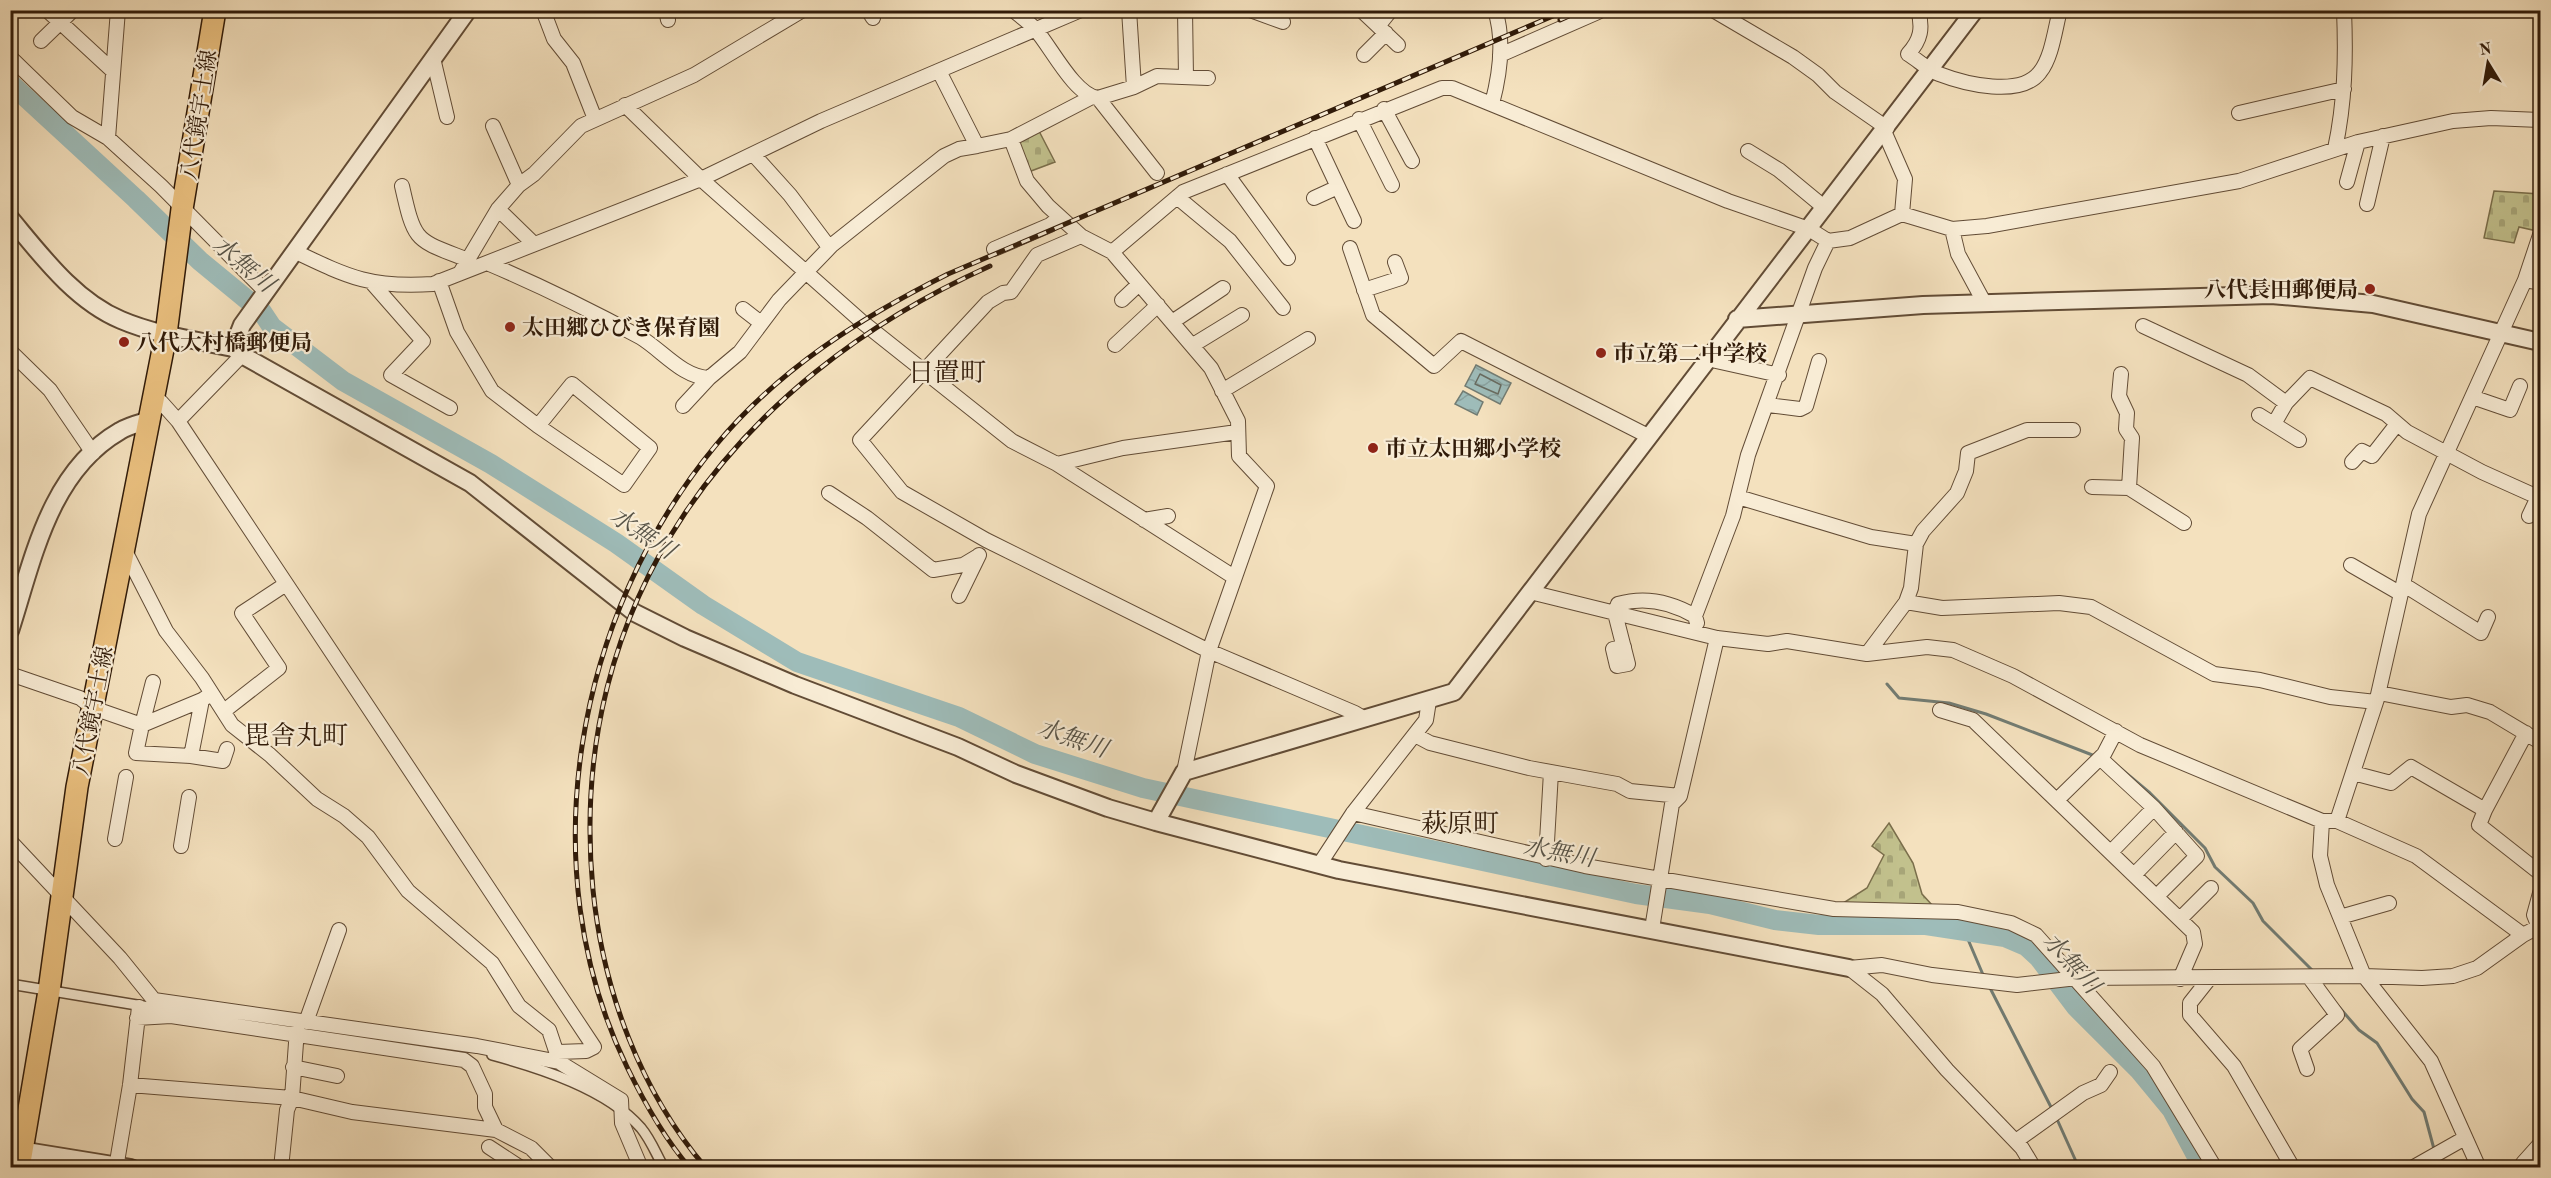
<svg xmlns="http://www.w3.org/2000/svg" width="2551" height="1178" viewBox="0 0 2551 1178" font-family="'Old Standard TT','Noto Serif JP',serif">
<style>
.cemetery{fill:url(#cemetery-stones);stroke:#7a6e4b;stroke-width:1.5}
.water{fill:url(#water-waves);stroke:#727c73;stroke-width:1.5}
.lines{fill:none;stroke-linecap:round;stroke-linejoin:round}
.shore{stroke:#686c61;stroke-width:1.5}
.stream{stroke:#727c73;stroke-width:3}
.river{stroke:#9ebcb9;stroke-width:20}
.pedestrian-casing{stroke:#624c36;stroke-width:12}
.minor-casing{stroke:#624c36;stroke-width:16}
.tertiary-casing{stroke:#624c36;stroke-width:20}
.primary-casing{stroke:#311b09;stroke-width:24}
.pedestrian{stroke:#f8ecd5;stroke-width:9}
.minor{stroke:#f8ecd5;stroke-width:14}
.tertiary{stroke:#f8ecd5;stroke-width:16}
.primary{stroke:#eac07f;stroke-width:21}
.rail-casing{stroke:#311b09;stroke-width:5}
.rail{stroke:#f8ecd5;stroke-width:3;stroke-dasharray:9;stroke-linecap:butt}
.poi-dot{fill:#8f2418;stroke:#f8ecd5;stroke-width:2}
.labels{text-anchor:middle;stroke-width:4.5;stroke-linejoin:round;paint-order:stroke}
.street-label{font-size:22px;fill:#311b09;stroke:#f8ecd5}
.poi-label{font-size:22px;font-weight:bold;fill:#311b09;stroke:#f8ecd5;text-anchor:start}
.water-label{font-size:24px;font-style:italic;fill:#575347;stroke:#f8ecd5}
.quarter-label{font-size:26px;fill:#311b09;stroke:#f8ecd5}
</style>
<defs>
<pattern id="cemetery-stones" width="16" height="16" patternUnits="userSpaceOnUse" patternTransform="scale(1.5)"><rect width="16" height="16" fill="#c2c18d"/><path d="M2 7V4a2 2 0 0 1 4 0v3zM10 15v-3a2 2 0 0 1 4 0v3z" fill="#a7a578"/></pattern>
<pattern id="water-waves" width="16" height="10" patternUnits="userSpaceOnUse" patternTransform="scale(1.5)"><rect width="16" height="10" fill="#9ebcb9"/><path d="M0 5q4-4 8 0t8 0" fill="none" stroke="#89a19e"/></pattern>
</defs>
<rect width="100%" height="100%" fill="#f4e1be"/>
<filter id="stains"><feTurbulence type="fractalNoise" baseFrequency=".00333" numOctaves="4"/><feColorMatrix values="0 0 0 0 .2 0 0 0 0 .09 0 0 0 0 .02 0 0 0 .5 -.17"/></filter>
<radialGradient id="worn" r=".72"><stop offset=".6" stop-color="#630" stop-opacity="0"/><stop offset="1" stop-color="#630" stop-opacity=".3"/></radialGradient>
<path class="cemetery" d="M 1039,131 L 1055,162 L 1031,171 L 1022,157 L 1018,140 Z
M 2494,191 L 2540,194 L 2537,231 L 2519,227 L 2514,243 L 2484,238 Z
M 1889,823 L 1913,863 L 1922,894 L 1933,906 L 1837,907 L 1867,888 L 1884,855 L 1872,846 Z"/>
<path class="water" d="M 1476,365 L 1511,383 L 1500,404 L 1465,386 Z
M 1463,391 L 1483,402 L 1477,415 L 1455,404 Z"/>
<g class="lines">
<path class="shore" d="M 1480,374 L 1501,385 L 1498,394 L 1475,384 Z"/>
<path class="stream" d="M 1887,684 L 1899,698 L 1949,703 L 1986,714 L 2095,756
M 2120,768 L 2150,793 L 2205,848 L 2215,867 L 2253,903 L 2263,921 L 2314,972
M 1964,930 L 1984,977
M 1989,986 L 2052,1109
M 2339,1007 L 2359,1030 L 2377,1043 L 2412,1099 L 2424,1112 L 2434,1149
M 2056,1117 L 2079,1168
M 2437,1158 L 2442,1168"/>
<path class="river" d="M 10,83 L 136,199 L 200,261 L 262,312 L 272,327 L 343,381 L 491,464 L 616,543 L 703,605 L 797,662 L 959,717 L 1035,754 L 1143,788 L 1636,894 L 1710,904 L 1775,920 L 1819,925 L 1926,925 L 2005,937 L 2026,946 L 2039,958 L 2076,1007 L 2139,1070 L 2172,1110 L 2203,1168"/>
<defs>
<path id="pedestrian" d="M 10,984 L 173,1011
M 492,1055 C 540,1068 607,1089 641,1128 C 651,1140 656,1154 664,1168"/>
<path id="minor" d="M 47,10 L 113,71
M 543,10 L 554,39 L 573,63 L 595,119
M 666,10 L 668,20
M 868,10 L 873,18
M 1013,10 C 1020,16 1029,22 1035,29 C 1050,45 1074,95 1098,98 L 1157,173
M 1129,10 L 1134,87 L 1157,76 L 1208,78
M 1185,10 L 1186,77
M 1250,10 L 1283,22
M 1361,10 L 1378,26
M 1391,10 L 1378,26 L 1398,45
M 1713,10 L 1793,57 L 1818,75 L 1835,92 L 1887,128
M 1918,10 C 1923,28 1921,40 1908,54 C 1918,60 1929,71 1939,74 C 1965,84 2021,98 2040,72 C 2052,57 2055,29 2060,10
M 41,41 L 73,10
M 1364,55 L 1386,33
M 1500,55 L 1598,12
M 10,57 L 72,117 L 108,138 L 161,186 L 266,292
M 433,58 L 447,117
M 939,71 L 977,146 L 1011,139 L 1027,181 L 1048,206 L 1081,236 L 1112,252 L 1211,368 L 1238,421 L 1239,456 L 1267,486 L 1209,651 L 1184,772
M 1098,98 L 1134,87
M 1492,104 C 1500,74 1505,41 1495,10
M 625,105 L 701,179 L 861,321 L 1012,441 L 1057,464 L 1234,577
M 1384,109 L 1412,161
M 2239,113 L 2344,89
M 1359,119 L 1392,185
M 493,126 L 519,185
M 1884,131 L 1905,179 L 1902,214
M 108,138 L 118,10
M 1315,138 L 1354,221
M 1011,139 L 1092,97
M 2335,149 C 2345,102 2346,58 2344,10
M 1748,151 L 1779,170 L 1825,208
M 754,155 L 790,195 L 829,247
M 1227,174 L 1288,258
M 2347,182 L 2358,142
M 402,186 C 415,244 415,239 468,260
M 1177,197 L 1230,241 L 1283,308
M 1314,198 L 1338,187
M 2367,204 L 2383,136
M 498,209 L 534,244
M 1952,229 L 1958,254 L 1985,304
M 1081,236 L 1037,255 L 1011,292 L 1003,293 L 988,302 L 860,440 L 902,492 L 986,540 L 1209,651 L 1355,713 L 1365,719
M 1350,248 L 1373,315 L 1434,366 L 1461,341 L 1648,436
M 994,249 L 1050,225 L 1060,217
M 296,252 C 350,278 372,288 433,284 L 701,179 L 821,121 L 1081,10
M 1112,252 L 1183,192 L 1442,88 L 1452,88 L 1728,201 L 1809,229 L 1828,241
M 487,263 C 539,285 590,310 640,337 C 663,351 682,377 709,378 L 740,352 L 779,300 L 832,245 L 944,156 L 959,149 L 977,146
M 460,273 L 498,209 L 519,185 L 534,174 L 581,126 L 694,75 L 803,10
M 2525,280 L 2540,283
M 439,281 L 457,332 L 492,391 L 538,426 L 624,485 L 650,448 L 572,384 L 538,426
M 373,284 L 423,341 L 391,375 L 450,408
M 1364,290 L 1401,278 L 1395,262
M 1122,300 L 1138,285
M 743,309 L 761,323
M 1172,322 L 1223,288
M 2143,326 L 2248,375 L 2286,403
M 1115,345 L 1158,305
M 1193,345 L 1242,315
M 10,351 L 50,390 L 93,453
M 1710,355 L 1716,361 L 1779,375
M 2121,374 L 2119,396 L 2127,413 L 2126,429 L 2132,438 L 2129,488
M 1222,391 L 1308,339
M 2472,397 L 2510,410 L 2520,386
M 153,399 L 161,402 L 178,421 L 242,355
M 1768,405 L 1800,409 L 1806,406 L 1819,361
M 683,406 L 709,378
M 2259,415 L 2299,440
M 178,421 L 594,1047 L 586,1051 L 558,1052
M 2274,424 L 2286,403 L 2310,378 L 2386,414 L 2407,432 L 2482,472 L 2540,498
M 2352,462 L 2362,451 L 2372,456 L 2397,424
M 1057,464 L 1123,448 L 1237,432
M 2092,487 L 2129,488 L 2184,523
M 829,493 L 867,518 L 933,570 L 963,565 L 978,556
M 1738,497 L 1871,537 L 1916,544
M 2529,516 L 2538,497
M 1144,520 L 1168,516
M 124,549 L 166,631 L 202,678 L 232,725 L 270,755 L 317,799 L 344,816 L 368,837 L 408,891 L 492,963 L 519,1006 L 549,1030 L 559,1060
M 2351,565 L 2396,591 L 2409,588 L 2481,633 L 2488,617
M 1530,592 L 1717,638 L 1768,644 L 1787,641 L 1867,654 L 1927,647 L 1953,650 L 2013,676 L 2140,745 L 2322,821 L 2337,821 L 2416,856 L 2523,935
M 959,596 L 979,555
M 1906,602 L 1942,608 L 2059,603 L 2091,607 L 2214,674 L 2260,680 L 2330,697 L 2376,702
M 1695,616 L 1733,516 L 1748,455 L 1815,268 L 1828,241 L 1850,238 L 1902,214 L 1952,229 L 1987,226 L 2239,181 L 2358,142 L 2453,121 L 2491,118 L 2540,120
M 1624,647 L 1613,649 L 1617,666 L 1628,664 L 1615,613 L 1618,604 C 1645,596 1671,602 1695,616 L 1697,623
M 1867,654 L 1906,602 L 1911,588 L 1916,544 L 1923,531 L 1957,493 L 1966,471 L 1968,453 L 2027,430 L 2073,430
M 10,674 L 80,698 L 93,708 L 142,725 L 153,682
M 2379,693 L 2451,707 L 2467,705 L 2490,712 L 2540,742
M 208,696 L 202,700 L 191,756 L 223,761 L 227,749
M 1940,710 L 1973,720 L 2193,932 L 2195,944 L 2180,979
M 224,711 L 279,668 L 242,613 L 286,584
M 1415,735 L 1430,743 L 1529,768 L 1617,784 L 1630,791 L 1680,796
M 191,756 L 136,753 L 142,725 L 202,700
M 2100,758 L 2154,808 L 2197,856 L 2157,896
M 2353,773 L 2391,783 L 2411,767 L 2485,810 L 2479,825 L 2540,873
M 2057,800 L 2104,754 L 2116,731
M 2485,810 L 2526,733
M 1353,813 L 1585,866 L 1834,909 L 1958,912 L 2011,923 L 2036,935 L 2153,1066 L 2215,1168
M 2322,821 L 2320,856 L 2327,885 L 2364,976 L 2431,1061 L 2479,1168
M 2337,821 L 2377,699 L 2419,514 L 2525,280 L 2540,235
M 115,839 L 126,777
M 10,841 L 120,958 L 154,1000 L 477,1046 L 559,1062 L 621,1100 L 622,1123 L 641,1168
M 181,846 L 189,797
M 2111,852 L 2154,808
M 1546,859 L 1551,772
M 1319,865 L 1353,813 L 1426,720 L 1429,701
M 2135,874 L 2176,832
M 2340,917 L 2389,903
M 2181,918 L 2211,888
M 2539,927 L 2534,915 L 2540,893
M 1652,929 L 1672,804 L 1680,796 L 1717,638
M 1849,968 L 1882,965 L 1932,975 L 2017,985 L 2077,978 L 2364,976 L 2422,978 L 2453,976 L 2477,968 L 2523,935 L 2540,926
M 1849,968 L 1882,994 L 1947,1070 L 2022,1148 L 2034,1168
M 2209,979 L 2190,1003 L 2190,1015 L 2234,1066 L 2293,1168
M 137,1018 L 171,1016 L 464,1060 L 472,1066 L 485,1094 L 485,1107 L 496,1130
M 306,1022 L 339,930
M 293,1067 L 337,1076
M 2307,1069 L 2300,1049 L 2337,1015 L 2309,977
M 130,1085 L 292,1098 L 352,1112 L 496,1130 L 531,1148 L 551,1168
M 2016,1141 L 2083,1093 L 2101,1085 L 2110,1072
M 489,1147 L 521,1168
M 116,1168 L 130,1085 L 139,1007
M 281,1168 L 287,1110 L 292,1098 L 297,1029
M 2412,1168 L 2465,1138
M 2526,1168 L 2523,1163 L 2540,1144"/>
<path id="tertiary" d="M 468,10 L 242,325 L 233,348 L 242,355 L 470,483 L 635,613 L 685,638 L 795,685 L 958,747 L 1016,774 L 1108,808 L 1156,822 L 1339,870 L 1849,968
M 10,218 C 41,255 75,301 121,320 C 156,335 196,340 233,348
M 1737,319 L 1923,305 L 2271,295 L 2373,304 L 2540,342
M 10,631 C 33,560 49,472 120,431 C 128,426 140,423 150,420
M 1156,822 L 1184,772 L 1454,692 L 1975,10
M 20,1150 L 131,1168"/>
<path id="primary" d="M 19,1168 L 49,991 L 77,787 L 166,334 L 182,209 L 215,10"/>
</defs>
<use href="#pedestrian" class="pedestrian-casing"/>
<use href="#minor" class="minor-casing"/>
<use href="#tertiary" class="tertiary-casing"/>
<use href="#primary" class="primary-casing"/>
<use href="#pedestrian" class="pedestrian"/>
<use href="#minor" class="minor"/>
<use href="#tertiary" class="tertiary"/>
<use href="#primary" class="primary"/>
<defs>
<path id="rail" d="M 1560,20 L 1582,10
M 690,1168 C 664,1138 644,1102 627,1067 C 530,867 575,615 716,445 C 779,369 860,318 948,274 L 1567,10
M 706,1168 C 640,1091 603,990 593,890 C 565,602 734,381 990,266"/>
</defs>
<use href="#rail" class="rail-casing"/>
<use href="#rail" class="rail"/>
</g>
<g class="poi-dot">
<circle cx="2370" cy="289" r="6"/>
<circle cx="510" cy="327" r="6"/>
<circle cx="124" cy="342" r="6"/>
<circle cx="1601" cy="353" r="6"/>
<circle cx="1373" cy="448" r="6"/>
</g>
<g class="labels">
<g class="street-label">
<text transform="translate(198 115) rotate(-81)" y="8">八代鏡宇土線</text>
<text transform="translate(92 711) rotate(-79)" y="8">八代鏡宇土線</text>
</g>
<g class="poi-label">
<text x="2358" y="297" text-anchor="end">八代長田郵便局</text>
<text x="522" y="335">太田郷ひびき保育園</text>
<text x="136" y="350">八代大村橋郵便局</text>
<text x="1613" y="361">市立第二中学校</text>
<text x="1385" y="456">市立太田郷小学校</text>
</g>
<g class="water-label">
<text transform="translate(244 264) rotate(40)" y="8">水無川</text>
<text transform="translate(643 533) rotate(34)" y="8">水無川</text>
<text transform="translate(1073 738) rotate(19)" y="8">水無川</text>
<text transform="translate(1559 852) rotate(10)" y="8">水無川</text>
<text transform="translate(2072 963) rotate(48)" y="8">水無川</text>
</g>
<g class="quarter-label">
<text x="947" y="381">日置町</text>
<text x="296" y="744">毘舎丸町</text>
<text x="1460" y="832">萩原町</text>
</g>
</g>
<rect width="2551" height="1178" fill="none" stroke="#f4e1be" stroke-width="36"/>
<rect x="12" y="12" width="2527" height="1154" fill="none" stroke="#311b09" stroke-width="3"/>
<rect x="18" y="18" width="2515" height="1142" fill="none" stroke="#311b09" stroke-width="1.5"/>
<g transform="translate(2488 63) rotate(349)" stroke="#f8ecd5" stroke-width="4.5" paint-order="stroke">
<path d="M0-4.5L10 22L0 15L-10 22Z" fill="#311b09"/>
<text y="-9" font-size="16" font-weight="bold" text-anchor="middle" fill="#311b09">N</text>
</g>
<rect width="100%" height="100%" filter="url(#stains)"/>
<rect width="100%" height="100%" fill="url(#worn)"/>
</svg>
